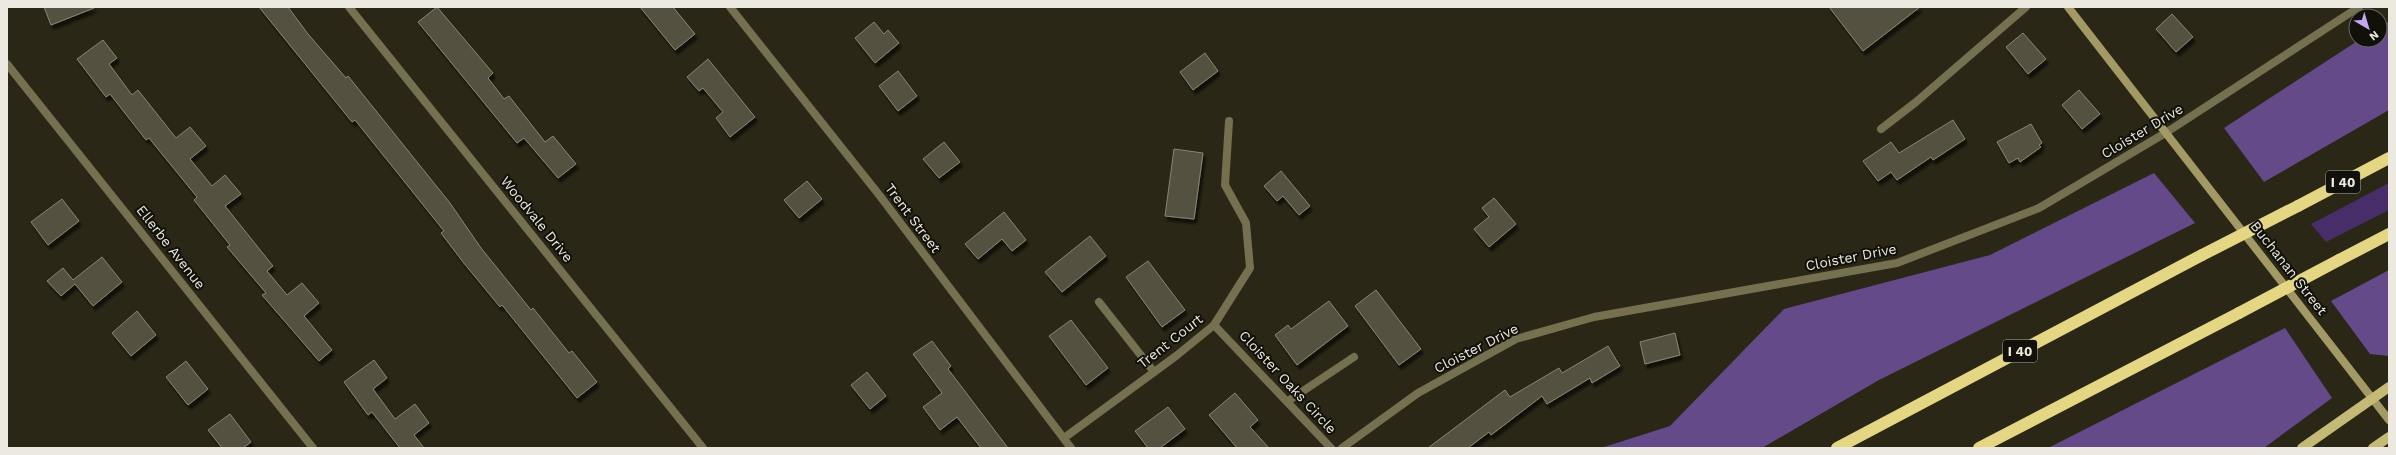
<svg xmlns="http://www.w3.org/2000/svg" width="2396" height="455" viewBox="0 0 2396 455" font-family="'Work Sans',sans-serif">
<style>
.green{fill:#482e68}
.forest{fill:#654a89}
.building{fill:#54513f;stroke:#888572;filter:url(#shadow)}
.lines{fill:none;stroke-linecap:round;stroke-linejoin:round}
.lane{stroke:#757050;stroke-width:8}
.street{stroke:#757050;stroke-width:8}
.secondary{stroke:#a29965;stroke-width:8}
.primary{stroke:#c5b976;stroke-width:10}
.highway{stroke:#e5d684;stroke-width:12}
.highway-bridge{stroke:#e5d684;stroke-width:12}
.labels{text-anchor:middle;stroke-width:4;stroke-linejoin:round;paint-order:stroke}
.shield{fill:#111009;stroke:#aaa9a0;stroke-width:1}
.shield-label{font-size:13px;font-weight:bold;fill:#eceae0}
.street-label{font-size:14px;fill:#eceae0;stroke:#111009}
</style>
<defs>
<filter id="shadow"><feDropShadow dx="2.5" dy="4.5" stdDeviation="1" flood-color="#0009"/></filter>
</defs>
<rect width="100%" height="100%" fill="#2a2717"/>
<path class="green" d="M 2389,183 L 2389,210 L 2326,242 L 2311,224 Z"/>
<path class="forest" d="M 2389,21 L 2389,110 L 2264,182 L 2224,128 L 2359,40 L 2380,40 L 2380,27 Z
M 2154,173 L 2195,223 L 1879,380 L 1762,448 L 1601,448 L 1670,426 L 1784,309 L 1990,255 Z
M 2389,270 L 2389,356 L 2370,354 L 2331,301 Z
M 2285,328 L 2332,398 L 2264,448 L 2048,448 Z"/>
<path class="building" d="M 44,7 L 94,7 L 94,8 L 51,25 Z
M 259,7 L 288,7 L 308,34 L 346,78 L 348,76 L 450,203 L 481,248 L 531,310 L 533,308 L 569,353 L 572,351 L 597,382 L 577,398 L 502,305 L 500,307 L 463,262 L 441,233 L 444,231 L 355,120 L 352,122 Z
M 437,7 L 493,73 L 488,78 L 504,99 L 509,96 L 545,142 L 553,136 L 576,164 L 558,178 L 524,138 L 517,143 L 418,22 Z
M 640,7 L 673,7 L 695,34 L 675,50 Z
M 1829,7 L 1920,7 L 1863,51 Z
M 2172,14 L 2193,37 L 2176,52 L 2156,29 Z
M 874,22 L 884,34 L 888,30 L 899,43 L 875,63 L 855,38 Z
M 2023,33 L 2046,59 L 2028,74 L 2006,47 Z
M 103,40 L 117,58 L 109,64 L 132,95 L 138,90 L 176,138 L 190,127 L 206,146 L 190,159 L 212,186 L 225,175 L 241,194 L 225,206 L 273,266 L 267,271 L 287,295 L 302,283 L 319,303 L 304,316 L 332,350 L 319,361 L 262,295 L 266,293 L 227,247 L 230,245 L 194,200 L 197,197 L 149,138 L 146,140 L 110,94 L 106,97 L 77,59 Z
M 1205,53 L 1218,71 L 1193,90 L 1180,72 Z
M 708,59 L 755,117 L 730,137 L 716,118 L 723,112 L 703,88 L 699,91 L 687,77 Z
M 898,71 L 917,96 L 898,111 L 879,86 Z
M 2079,90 L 2100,114 L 2082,129 L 2062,105 Z
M 1953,120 L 1965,139 L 1933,160 L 1931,157 L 1897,180 L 1891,172 L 1878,181 L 1863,161 L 1891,142 L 1899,153 Z
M 2031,124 L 2042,143 L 2039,145 L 2041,147 L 2020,162 L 2018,158 L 2009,163 L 1997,142 Z
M 944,142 L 960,162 L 939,178 L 923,159 Z
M 1174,149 L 1203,153 L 1194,219 L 1165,216 Z
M 1281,171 L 1310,206 L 1299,215 L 1283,196 L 1277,201 L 1264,186 Z
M 807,181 L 822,199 L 799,218 L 784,200 Z
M 1494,198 L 1516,224 L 1489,247 L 1474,229 L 1489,217 L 1482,208 Z
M 62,199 L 79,221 L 48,245 L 31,222 Z
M 1004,212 L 1026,240 L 1012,251 L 1002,239 L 978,259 L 965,244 Z
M 1090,236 L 1106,256 L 1062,292 L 1045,272 Z
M 102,257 L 122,282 L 93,306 L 75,284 L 61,296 L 47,281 L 63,268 L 73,280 Z
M 1148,261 L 1185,310 L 1162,327 L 1126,277 Z
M 1376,290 L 1421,349 L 1399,365 L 1355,306 Z
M 1329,301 L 1348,326 L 1297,365 L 1275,335 L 1288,325 L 1291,329 Z
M 137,311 L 156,335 L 131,356 L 112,333 Z
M 1071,320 L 1108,368 L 1086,385 L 1049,336 Z
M 1675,333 L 1680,355 L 1645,364 L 1640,342 Z
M 932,341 L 951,366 L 948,369 L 1008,448 L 981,448 L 957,417 L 940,430 L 923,407 L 942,393 L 913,354 Z
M 1608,346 L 1620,366 L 1592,383 L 1590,378 L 1547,404 L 1542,396 L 1491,435 L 1489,432 L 1468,448 L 1428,448 L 1505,390 L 1510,397 L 1559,368 L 1562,373 Z
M 374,360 L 387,378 L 373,389 L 395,419 L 415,404 L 429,423 L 414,435 L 424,448 L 400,448 L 372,412 L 368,415 L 344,382 Z
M 186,361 L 208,389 L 188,405 L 166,377 Z
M 867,372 L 886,396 L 870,409 L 851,385 Z
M 1235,393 L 1258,420 L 1250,427 L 1269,448 L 1237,448 L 1209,415 Z
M 1168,407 L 1185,429 L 1160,448 L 1148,448 L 1135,431 Z
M 230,414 L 251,442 L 243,448 L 222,448 L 208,430 Z"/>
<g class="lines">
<path class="lane" d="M 1881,129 L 1916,102 L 2026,7
M 1099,302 L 1154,372
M 1288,401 L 1354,357"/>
<path class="street" d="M 349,7 L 703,448
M 730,7 L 880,196 L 1071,448
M 7,64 L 313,448
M 1214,325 L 1331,448
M 1064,438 L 1176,356 L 1214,325 L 1250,268 L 1246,223 L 1225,185 L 1229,121
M 1342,448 L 1418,393 L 1516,339 L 1594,317 L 1897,263 L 2039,208 L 2167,132 L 2359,7"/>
<path class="secondary" d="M 2068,7 L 2389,420"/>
<path class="primary" d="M 2302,448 L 2389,387
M 2373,448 L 2389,437"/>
<path class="highway" d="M 2298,206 L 2389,158
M 2339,260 L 2389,234
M 1837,448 L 2202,255
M 1979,448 L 2239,313"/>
<path class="highway-bridge" d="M 2202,255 L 2298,206
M 2239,313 L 2339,260"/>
</g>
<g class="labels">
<g class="shield">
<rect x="2326" y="171" width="34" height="22" rx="3"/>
<rect x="2003" y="340" width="34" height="22" rx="3"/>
</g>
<g class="shield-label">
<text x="2343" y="187">I 40</text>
<text x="2020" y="356">I 40</text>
</g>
<g class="street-label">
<text transform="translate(2142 131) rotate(-31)" y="5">Cloister Drive</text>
<text transform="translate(913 218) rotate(53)" y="5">Trent Street</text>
<text transform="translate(537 219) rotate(51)" y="5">Woodvale Drive</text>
<text transform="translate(171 247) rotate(52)" y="5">Ellerbe Avenue</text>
<text transform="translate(1851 257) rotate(-11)" y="5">Cloister Drive</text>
<text transform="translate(2289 268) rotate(52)" y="5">Buchanan Street</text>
<text transform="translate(1170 341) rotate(-38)" y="5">Trent Court</text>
<text transform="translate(1476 348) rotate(-27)" y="5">Cloister Drive</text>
<text transform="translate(1288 382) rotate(47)" y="5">Cloister Oaks Circle</text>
</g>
</g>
<rect width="2396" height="455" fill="none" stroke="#eceae0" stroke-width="16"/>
<g transform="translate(2368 28) rotate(142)"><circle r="19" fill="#111009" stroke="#69675f"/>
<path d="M0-3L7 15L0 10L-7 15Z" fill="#c5a7f1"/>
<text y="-6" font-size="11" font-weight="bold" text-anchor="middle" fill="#eceae0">N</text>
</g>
</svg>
